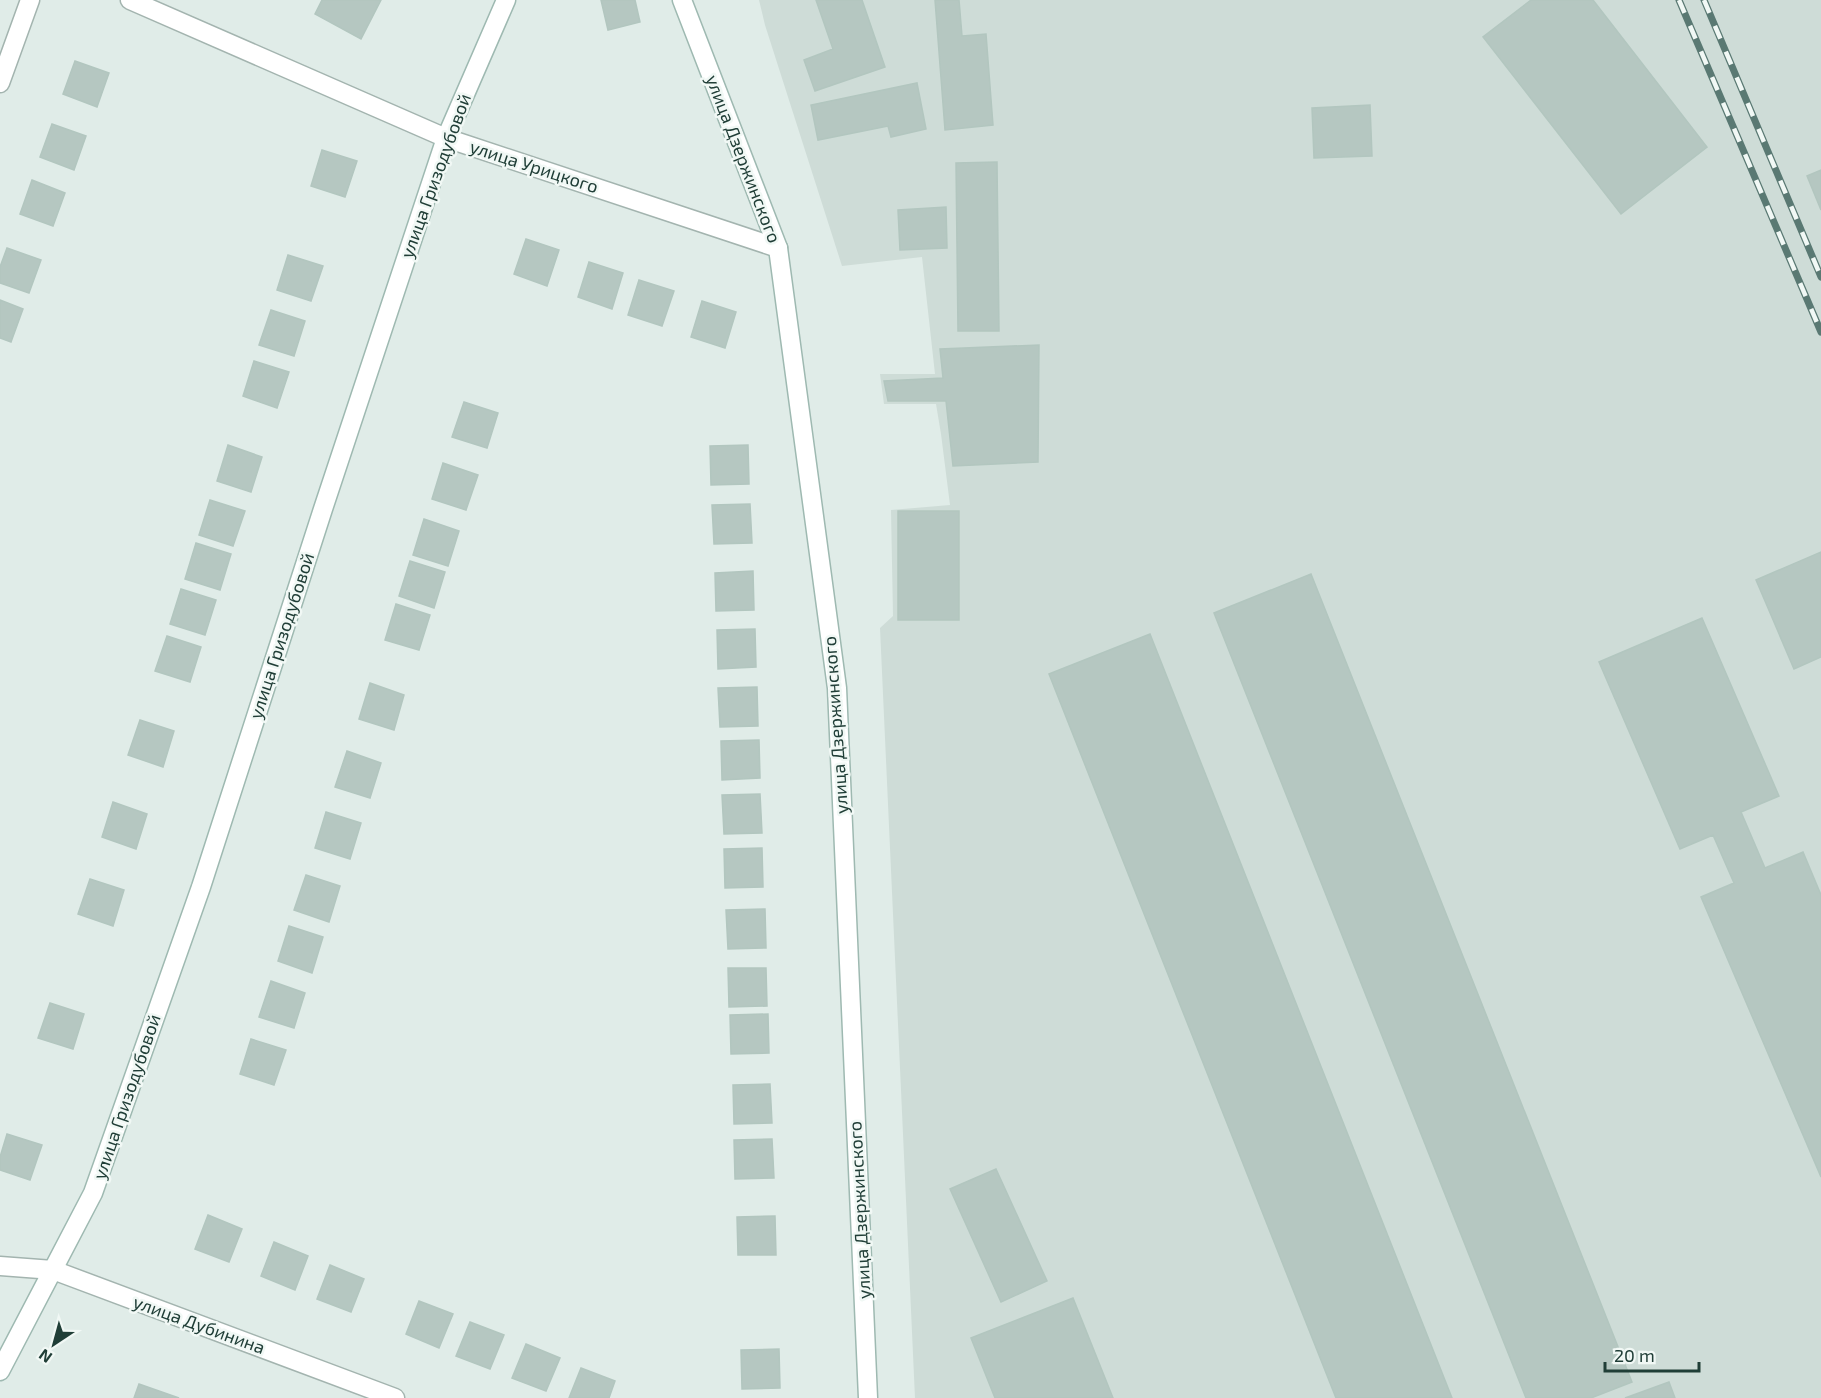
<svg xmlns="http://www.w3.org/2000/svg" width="1821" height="1398" viewBox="0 0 1821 1398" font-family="'Exo 2',sans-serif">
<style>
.built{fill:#cedcd7}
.building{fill:#b5c7c1;stroke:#b2c6bf;stroke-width:1.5}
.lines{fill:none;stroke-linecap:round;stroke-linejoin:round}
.street-casing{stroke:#a3b4af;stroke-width:21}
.secondary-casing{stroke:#9eb9b1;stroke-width:21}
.street{stroke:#fff;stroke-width:18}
.secondary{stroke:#fff;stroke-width:18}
.rail-casing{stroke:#5a7973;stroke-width:7}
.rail{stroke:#f1f8f5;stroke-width:4.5;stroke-dasharray:14;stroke-linecap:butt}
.labels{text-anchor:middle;stroke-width:5;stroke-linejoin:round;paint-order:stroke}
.street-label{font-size:18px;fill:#203e37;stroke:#f1f8f5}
</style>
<rect width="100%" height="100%" fill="#e0ece8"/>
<path class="built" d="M 759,0 L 1821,0 L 1821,1398 L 915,1398 L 880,628 L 893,616 L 891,510 L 950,505 L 941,434 L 936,404 L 884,404 L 880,374 L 935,374 L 922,257 L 842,266 L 765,25 Z"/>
<path class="building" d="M 322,0 L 381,0 L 361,39 L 315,14 Z
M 601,0 L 635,0 L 640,22 L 608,30 Z
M 816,0 L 862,0 L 885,67 L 815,91 L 804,60 L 833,49 Z
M 935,0 L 959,0 L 962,36 L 986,34 L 993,125 L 945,130 Z
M 1531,0 L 1593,0 L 1707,147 L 1621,214 L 1483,37 Z
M 75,61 L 109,73 L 97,107 L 63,94 Z
M 917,83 L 926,129 L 891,137 L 888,126 L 818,140 L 811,105 Z
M 1370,105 L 1372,156 L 1314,158 L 1312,108 Z
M 52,124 L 86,136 L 74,170 L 40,157 Z
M 322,150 L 357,161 L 345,197 L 311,186 Z
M 997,162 L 999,331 L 958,331 L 956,163 Z
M 1821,170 L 1821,210 L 1807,176 Z
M 32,180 L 65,193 L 53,226 L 20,214 Z
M 946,207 L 947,248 L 900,250 L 898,210 Z
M 526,239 L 559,250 L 547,286 L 514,274 Z
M 7,248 L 41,260 L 29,293 L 0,283 L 0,267 Z
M 288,255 L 323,266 L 311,301 L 277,290 Z
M 589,262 L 623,273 L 612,309 L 578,297 Z
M 639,280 L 674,291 L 662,326 L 628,315 Z
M 0,300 L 23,309 L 11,342 L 0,338 Z
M 702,301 L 736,312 L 725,348 L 691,337 Z
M 271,310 L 305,321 L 294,356 L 259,345 Z
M 1039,345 L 1038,462 L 953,466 L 946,401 L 888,401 L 884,381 L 943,378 L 940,349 Z
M 254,361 L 289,372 L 277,408 L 243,396 Z
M 464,402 L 498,413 L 487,448 L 452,437 Z
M 228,445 L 262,457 L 251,492 L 217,481 Z
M 748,445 L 749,484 L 711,485 L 710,446 Z
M 443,463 L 478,475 L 466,510 L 432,499 Z
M 210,500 L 245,511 L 233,546 L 199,535 Z
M 750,504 L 752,543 L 714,544 L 712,505 Z
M 898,511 L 959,511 L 959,620 L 898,620 Z
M 424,519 L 459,531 L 448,566 L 413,555 Z
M 196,543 L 231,554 L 220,590 L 185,579 Z
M 1821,552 L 1821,657 L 1794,669 L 1756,580 Z
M 410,561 L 445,572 L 434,608 L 399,596 Z
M 753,571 L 754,610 L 716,611 L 715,573 Z
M 1311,574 L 1632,1382 L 1591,1398 L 1526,1398 L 1214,613 Z
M 181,589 L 216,600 L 205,635 L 170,624 Z
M 396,604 L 430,615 L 419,650 L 385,640 Z
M 1702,618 L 1779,796 L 1741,812 L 1765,868 L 1803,852 L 1821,895 L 1821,1177 L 1701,897 L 1734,883 L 1713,835 L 1680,849 L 1599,662 Z
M 755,629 L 756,667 L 718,669 L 717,630 Z
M 1150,634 L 1452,1398 L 1336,1398 L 1049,674 Z
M 167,636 L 201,647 L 190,682 L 155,671 Z
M 370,683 L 404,695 L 394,730 L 359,719 Z
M 757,687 L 758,726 L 720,727 L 718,688 Z
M 140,720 L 174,731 L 163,767 L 128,755 Z
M 759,740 L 760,778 L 722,780 L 721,741 Z
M 347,751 L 381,763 L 370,798 L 335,787 Z
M 760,794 L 762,833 L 724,834 L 722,795 Z
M 113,802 L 147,814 L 136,849 L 102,837 Z
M 326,812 L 361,823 L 350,859 L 315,848 Z
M 762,848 L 763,887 L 725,888 L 724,849 Z
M 306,875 L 340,886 L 329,922 L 294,910 Z
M 90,879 L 124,890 L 113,926 L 78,914 Z
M 765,909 L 766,948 L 728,949 L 726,910 Z
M 289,926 L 323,937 L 312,973 L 278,961 Z
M 728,968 L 766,968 L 767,1006 L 729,1007 Z
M 271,981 L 305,993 L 294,1028 L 259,1017 Z
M 50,1003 L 84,1014 L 73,1049 L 38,1038 Z
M 768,1014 L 769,1053 L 731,1054 L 730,1015 Z
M 251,1039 L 286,1050 L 274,1085 L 240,1074 Z
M 770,1084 L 772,1123 L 734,1124 L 733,1085 Z
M 7,1134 L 42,1145 L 30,1180 L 0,1170 L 0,1157 Z
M 772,1139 L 774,1178 L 735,1179 L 734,1140 Z
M 996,1169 L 1047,1281 L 1001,1302 L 950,1189 Z
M 208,1215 L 242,1229 L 229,1262 L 195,1249 Z
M 775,1216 L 776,1255 L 738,1255 L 737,1217 Z
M 274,1242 L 308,1256 L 295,1290 L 261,1276 Z
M 330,1265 L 364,1279 L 351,1312 L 317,1299 Z
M 1073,1298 L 1113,1398 L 995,1398 L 971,1338 Z
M 419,1301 L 453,1314 L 439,1348 L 406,1334 Z
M 470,1322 L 504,1335 L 490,1369 L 456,1356 Z
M 526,1344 L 560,1358 L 546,1391 L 512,1378 Z
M 779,1349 L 780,1388 L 742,1389 L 741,1350 Z
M 581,1368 L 615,1381 L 609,1398 L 569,1398 Z
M 1669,1382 L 1675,1398 L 1625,1398 Z
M 139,1384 L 179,1398 L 134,1398 Z"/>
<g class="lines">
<defs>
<path id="street" d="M 130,0 L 446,138 L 778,248
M 0,83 L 30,0
M 0,1266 L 53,1270 L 395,1398"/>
<path id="secondary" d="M 682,0 L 778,248 L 837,688 L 868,1398
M 0,1371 L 93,1193 L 201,887 L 323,509 L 446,138 L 506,0"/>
</defs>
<use href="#street" class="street-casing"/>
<use href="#secondary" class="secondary-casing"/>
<use href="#street" class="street"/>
<use href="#secondary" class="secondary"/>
<defs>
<path id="rail" d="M 1679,0 L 1821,332
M 1704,0 L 1821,277"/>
</defs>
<use href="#rail" class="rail-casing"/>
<use href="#rail" class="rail"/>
</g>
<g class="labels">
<g class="street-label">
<text transform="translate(743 159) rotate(69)" y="6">улица Дзержинского</text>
<text transform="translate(534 167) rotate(18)" y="6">улица Урицкого</text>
<text transform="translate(436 176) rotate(-70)" y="6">улица Гризодубовой</text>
<text transform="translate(282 636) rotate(-72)" y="6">улица Гризодубовой</text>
<text transform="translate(836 725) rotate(-94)" y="6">улица Дзержинского</text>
<text transform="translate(127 1097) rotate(-71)" y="6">улица Гризодубовой</text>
<text transform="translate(860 1210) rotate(-93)" y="6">улица Дзержинского</text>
<text transform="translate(199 1325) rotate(20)" y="6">улица Дубинина</text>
</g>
</g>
<g transform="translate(54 1344) rotate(216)" stroke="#f1f8f5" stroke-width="4.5" paint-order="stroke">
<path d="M0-4.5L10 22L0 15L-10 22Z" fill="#203e37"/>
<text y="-9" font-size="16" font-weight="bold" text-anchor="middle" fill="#203e37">N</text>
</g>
<path d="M1605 1362v9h94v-9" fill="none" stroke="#203e37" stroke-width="3"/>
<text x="1614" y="1362" font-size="18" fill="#203e37" stroke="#f1f8f5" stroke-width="4.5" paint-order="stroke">20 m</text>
</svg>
